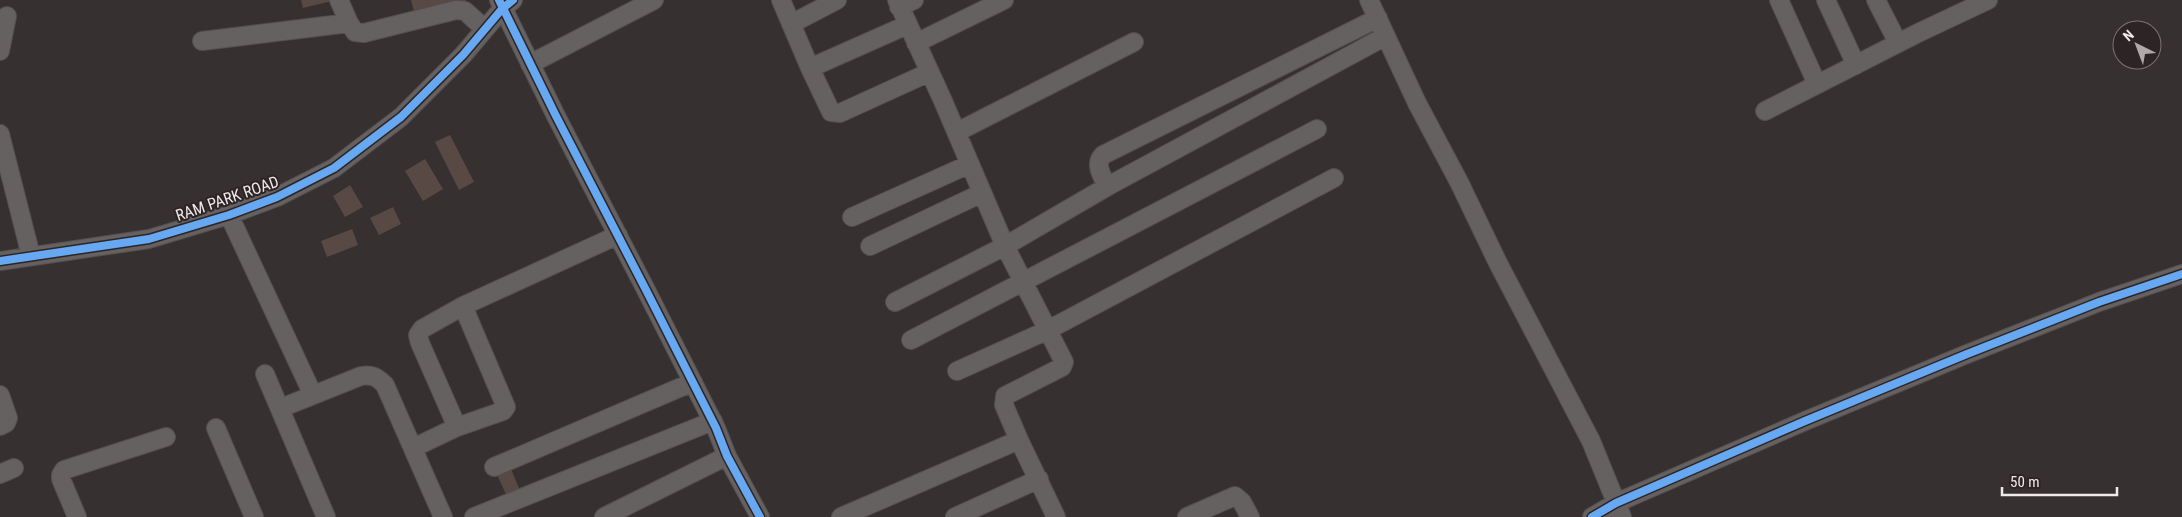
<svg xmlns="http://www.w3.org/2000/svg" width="2182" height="517" viewBox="0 0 2182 517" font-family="'Roboto Condensed',sans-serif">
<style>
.building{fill:#584944}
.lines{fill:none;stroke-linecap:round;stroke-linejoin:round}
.minor-casing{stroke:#544f4f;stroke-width:20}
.minor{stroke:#656161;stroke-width:18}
.cycleway-casing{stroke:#2d2425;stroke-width:11}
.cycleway{stroke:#66a8f1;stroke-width:8}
.labels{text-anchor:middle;stroke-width:4;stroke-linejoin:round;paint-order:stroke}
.street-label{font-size:16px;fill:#f1eaea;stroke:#2d2425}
</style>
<rect width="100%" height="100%" fill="#363030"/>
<path class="building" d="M 301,0 L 332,0 L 332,1 L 303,8 Z
M 411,0 L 466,0 L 466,1 L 415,15 Z
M 450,135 L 474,182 L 459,190 L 435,142 Z
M 425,159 L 443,189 L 423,201 L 405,171 Z
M 350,185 L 363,207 L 345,217 L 333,196 Z
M 393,207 L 401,224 L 379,235 L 370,218 Z
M 352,229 L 358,245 L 327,257 L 321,241 Z
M 508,462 L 522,495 L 509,501 L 494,468 Z"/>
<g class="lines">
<defs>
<path id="minor" d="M 339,0 L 349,23
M 499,0 L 556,116 L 645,288 L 716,428 L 727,456 L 760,517
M 781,0 L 810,68 L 831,112 L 840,113 L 930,72
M 897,0 L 943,101 L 1005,246 L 1064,362 L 1062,367 L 1005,396 L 1004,405 L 1019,440
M 1369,0 L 1417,103 L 1459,182 L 1498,263 L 1591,441 L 1622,517
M 1779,0 L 1817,84
M 1826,0 L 1856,65
M 1876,0 L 1898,43
M 899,7 L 914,0
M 791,24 L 837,0
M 202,41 L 349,23 L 355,32 L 364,33 L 456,10 L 465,11 L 485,29
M 916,43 L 1004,0
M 0,51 L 7,16
M 530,64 L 654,0
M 810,68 L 907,25
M 1765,111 L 1918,33 L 1988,0
M 957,132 L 1134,42
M 0,134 L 31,256
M 1107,186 C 1102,176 1094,164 1103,155 L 1378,18
M 229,215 L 313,395
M 852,217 L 970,164
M 870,246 L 982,193
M 0,261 L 149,239 L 229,215 L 277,197 L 334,168 L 401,117 L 463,55 L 502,9 L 513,0
M 895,302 L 1005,246 L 1110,185 L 1386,36
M 911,340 L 1317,129
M 957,371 L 1048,330 L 1334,178
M 265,374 L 326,517
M 0,395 L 8,418 L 6,423 L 0,426
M 281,408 L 361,376 C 372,374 377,377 385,385 L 443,517
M 457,427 L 503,411 L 506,407 L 463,306
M 216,428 L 254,517
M 413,448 L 457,427 L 420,343 L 418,335 L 422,329 L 463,306 L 618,235
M 494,467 L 693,382
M 0,474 L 14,468
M 77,517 L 61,479 L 61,475 L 64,470 L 166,437
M 474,517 L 713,421
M 604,517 L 727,456
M 841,517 L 1019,440 L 1056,517
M 955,517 L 1039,479
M 1187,517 L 1235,496 L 1242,502 L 1250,517
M 1592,517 L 1616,503 L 1805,421 L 1967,354 L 2099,302 L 2182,274"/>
</defs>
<use href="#minor" class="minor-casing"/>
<use href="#minor" class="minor"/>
<defs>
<path id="cycleway" d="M 499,0 L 556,116 L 645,288 L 716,428 L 727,456 L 760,517
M 0,261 L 149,239 L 229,215 L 277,197 L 334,168 L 401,117 L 463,55 L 502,9 L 513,0
M 1592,517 L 1616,503 L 1805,421 L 1967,354 L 2099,302 L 2182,274"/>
</defs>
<use href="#cycleway" class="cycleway-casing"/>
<use href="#cycleway" class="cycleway"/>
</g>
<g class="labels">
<g class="street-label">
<text transform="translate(227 198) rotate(-19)" y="6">RAM PARK ROAD</text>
</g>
</g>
<g transform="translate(2137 45) rotate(318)"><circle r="24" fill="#2d2425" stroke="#7b7374"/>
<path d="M0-4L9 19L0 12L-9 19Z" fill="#b0a9a9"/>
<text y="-8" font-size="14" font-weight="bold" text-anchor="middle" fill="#f1eaea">N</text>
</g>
<path d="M2002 487v8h115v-8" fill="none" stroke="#f1eaea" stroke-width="2.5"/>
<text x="2010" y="487" font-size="15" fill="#f1eaea" stroke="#2d2425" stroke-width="4" paint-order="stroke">50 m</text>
</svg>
